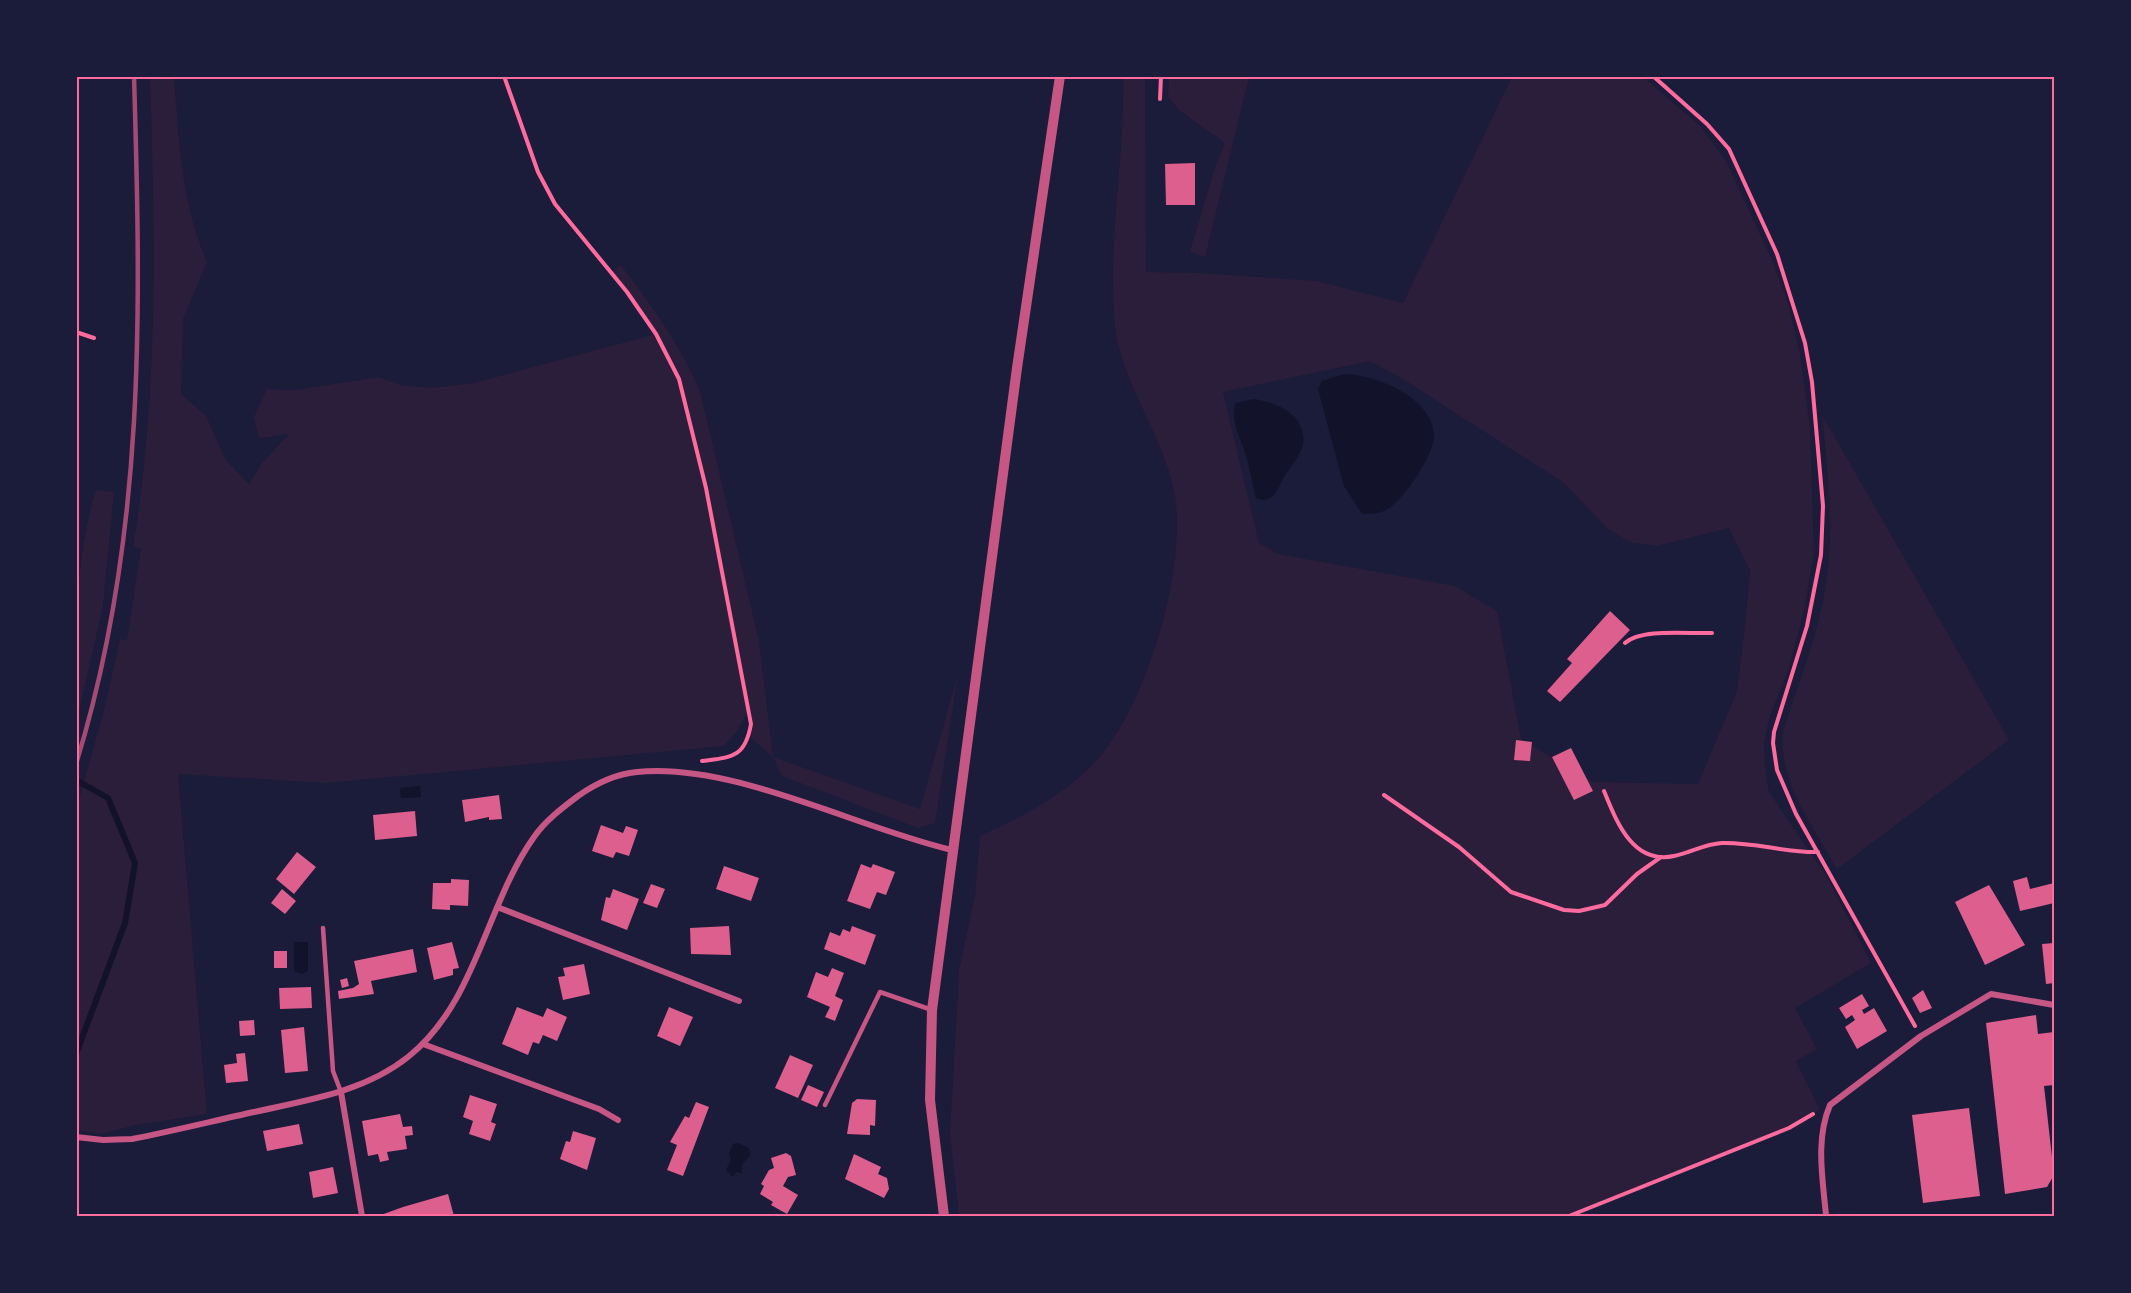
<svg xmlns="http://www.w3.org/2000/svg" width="2131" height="1293" viewBox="0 0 2131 1293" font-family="'Archivo Narrow',sans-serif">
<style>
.green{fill:#2a1e3b;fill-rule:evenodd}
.water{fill:#12122b}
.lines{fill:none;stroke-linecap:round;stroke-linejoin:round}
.stream{stroke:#12122b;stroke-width:6}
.building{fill:#dd5f8e}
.path{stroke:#ff6b9d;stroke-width:4}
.service{stroke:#c65784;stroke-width:4.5}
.minor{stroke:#c65784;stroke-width:6}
.tertiary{stroke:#c65784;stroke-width:10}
.rail{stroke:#a44b75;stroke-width:4.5}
.neatline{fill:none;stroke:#ff6b9d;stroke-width:2}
</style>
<rect width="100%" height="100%" fill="#1b1b3a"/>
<path class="green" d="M 150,77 L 174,77 C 180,145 180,198 207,262 L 183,319 L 181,394 L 206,416 L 226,460 L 249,484 L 262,463 L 289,434 L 259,438 L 254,417 L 267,389 L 295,390 L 379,377 L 400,385 L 430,388 L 474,383 L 656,334 L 611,273 L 621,265 C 653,308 678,341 700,391 L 759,641 L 773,757 L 920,809 L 958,674 L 935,823 L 918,828 L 782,776 L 773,757 L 749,736 L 749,709 L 737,731 L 724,746 L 326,783 L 178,774 L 207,1114 L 135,1125 L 102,1134 L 77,1130 L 77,807 L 104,710 L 120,639 L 127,640 L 141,548 L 133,547 C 159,391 155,234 150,77 Z
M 1123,77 L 1145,77 L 1146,272 L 1201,273 L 1316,281 L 1403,303 L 1512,77 L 1643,77 L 1700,126 L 1726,161 L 1771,258 L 1788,303 L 1800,355 L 1810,427 L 1814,553 L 1804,610 L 1789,668 L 1769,718 L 1764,745 L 1765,766 L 1769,792 L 1827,877 L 1871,963 L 1795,1008 L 1817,1049 L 1796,1061 L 1820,1110 L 1789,1128 L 1569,1216 L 959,1216 L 950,1135 L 959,970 L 975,895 L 980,836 C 1026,815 1075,790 1106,749 C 1150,691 1188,563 1174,491 C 1164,437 1120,380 1115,325 C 1107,242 1125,159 1123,77 ZM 1370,361 L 1403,379 L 1564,483 L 1607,528 L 1630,542 L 1657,546 L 1729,528 L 1750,571 L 1745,625 L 1737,691 L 1698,784 L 1593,782 L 1521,739 L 1497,611 L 1455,586 L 1278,554 L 1259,543 L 1223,392 Z
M 1169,77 L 1249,77 L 1205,257 L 1190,252 L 1215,167 L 1225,143 L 1180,111 L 1168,97 Z
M 1822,415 L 2009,740 L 1837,869 C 1814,827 1778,782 1783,732 C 1800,678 1823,624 1828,567 C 1833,516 1827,466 1822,415 Z
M 96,490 L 114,492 L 103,606 L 77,720 C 76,643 73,564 96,490 Z"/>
<path class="water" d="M 1344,374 C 1377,375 1431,397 1434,434 C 1436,452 1404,499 1389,508 C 1380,514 1372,514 1362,514 L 1344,486 L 1318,389 L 1322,381 Z
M 1253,399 C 1276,402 1307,415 1303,444 C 1301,456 1290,467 1284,477 C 1278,487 1277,498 1263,500 L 1256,498 C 1252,485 1251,472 1247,459 C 1242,440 1230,423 1235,403 Z
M 420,786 L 421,797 L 401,798 L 400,788 Z
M 294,942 L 308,942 L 308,971 L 302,974 L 294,971 Z
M 738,1143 L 749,1148 L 750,1155 L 742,1165 L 742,1173 L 736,1172 L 733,1177 L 726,1170 L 731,1160 L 729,1153 L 733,1144 Z"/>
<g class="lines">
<path class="stream" d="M 76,780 L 108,798 L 135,863 L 125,923 L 76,1054"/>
</g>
<path class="building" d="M 1195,163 L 1195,205 L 1166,205 L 1165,164 Z
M 1610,611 L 1630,630 L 1560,702 L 1547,691 L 1572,663 L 1567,659 Z
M 1516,740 L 1532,742 L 1530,761 L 1514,760 Z
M 1571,748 L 1593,791 L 1574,800 L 1552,757 Z
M 499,795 L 502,819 L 489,820 L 489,817 L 465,822 L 462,800 Z
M 415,811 L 417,836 L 375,840 L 373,815 Z
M 601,825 L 623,833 L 626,826 L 638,830 L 629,856 L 616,852 L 613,858 L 592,851 Z
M 297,852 L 316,867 L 294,894 L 276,879 Z
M 861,864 L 871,868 L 873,864 L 895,872 L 886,895 L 877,892 L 870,909 L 847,901 Z
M 724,866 L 759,878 L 751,901 L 716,889 Z
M 2027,877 L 2030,889 L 2054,883 L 2054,903 L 2020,911 L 2013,881 Z
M 451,879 L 469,880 L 468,906 L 450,905 L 450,910 L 432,909 L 433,883 L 451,883 Z
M 651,884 L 665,889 L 657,908 L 643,903 Z
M 1989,885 L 2025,945 L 1985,965 L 1955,902 Z
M 282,889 L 296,901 L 285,914 L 271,903 Z
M 613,889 L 639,899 L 627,930 L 601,920 L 606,897 L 610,898 Z
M 729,926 L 731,955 L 691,954 L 690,928 Z
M 852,926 L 876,935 L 865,965 L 824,949 L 830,932 L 840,936 L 843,929 L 850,932 Z
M 452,942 L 459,968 L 453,969 L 453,975 L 434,980 L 427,948 Z
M 2054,943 L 2054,983 L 2046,984 L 2042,944 Z
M 413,949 L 417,972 L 371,981 L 374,994 L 339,999 L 338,991 L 353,988 L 359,984 L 354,961 Z
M 274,951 L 287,951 L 287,968 L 274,968 Z
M 584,964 L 590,994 L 563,1000 L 558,977 L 565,976 L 563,968 Z
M 832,968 L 844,973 L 835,996 L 843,1000 L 835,1021 L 825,1017 L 830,1007 L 807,997 L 816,972 L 828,977 Z
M 347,978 L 349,986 L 342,988 L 340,980 Z
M 311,987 L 312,1008 L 280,1009 L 279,988 Z
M 1923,990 L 1932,1008 L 1920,1013 L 1912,998 Z
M 1862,994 L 1869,1006 L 1862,1010 L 1864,1014 L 1874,1008 L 1887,1031 L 1857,1049 L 1845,1027 L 1855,1020 L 1852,1015 L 1846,1019 L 1839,1008 Z
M 517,1007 L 543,1017 L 547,1008 L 567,1017 L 557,1041 L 543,1035 L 539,1044 L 533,1042 L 528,1055 L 502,1044 Z
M 669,1007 L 693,1017 L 680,1046 L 657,1036 Z
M 2036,1015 L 2038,1034 L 2054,1032 L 2054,1085 L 2044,1086 L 2054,1175 L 2047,1187 L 2005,1194 L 1986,1023 Z
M 254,1020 L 255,1035 L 240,1036 L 239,1021 Z
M 304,1027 L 308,1071 L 285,1073 L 281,1030 Z
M 245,1053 L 248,1081 L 226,1083 L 224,1065 L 237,1063 L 236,1054 Z
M 790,1055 L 813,1065 L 798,1098 L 775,1088 Z
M 808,1085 L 824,1092 L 817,1107 L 801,1100 Z
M 470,1095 L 497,1104 L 491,1122 L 496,1124 L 490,1141 L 469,1134 L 473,1121 L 463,1117 Z
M 857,1099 L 876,1100 L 875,1126 L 870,1125 L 870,1135 L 847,1134 L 852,1103 Z
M 696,1102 L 709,1107 L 683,1176 L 667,1170 L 677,1145 L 670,1142 L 685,1116 L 689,1118 Z
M 1969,1108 L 1980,1196 L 1923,1203 L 1912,1115 Z
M 400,1114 L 403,1127 L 412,1126 L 413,1135 L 405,1136 L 407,1149 L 387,1152 L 389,1160 L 380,1162 L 378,1154 L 368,1156 L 362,1121 Z
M 299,1124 L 303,1144 L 267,1151 L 263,1131 Z
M 573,1131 L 596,1138 L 587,1170 L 560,1159 L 566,1141 L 570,1142 Z
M 786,1153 L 791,1156 L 796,1175 L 788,1177 L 783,1186 L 798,1195 L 787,1214 L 771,1205 L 773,1202 L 760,1194 L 764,1186 L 761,1184 L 769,1170 L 774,1168 L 771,1158 Z
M 854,1154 L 881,1167 L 878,1174 L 887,1178 L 889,1189 L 884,1198 L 845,1179 Z
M 333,1167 L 338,1193 L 313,1198 L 309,1172 Z
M 448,1194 L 454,1216 L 378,1216 L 403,1207 Z"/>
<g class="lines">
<path class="path" d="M 504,76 L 538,172 L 555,204 L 627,292 L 656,334 L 679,379 L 706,488 L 751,724 C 745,758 732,757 702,761
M 1653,76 L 1707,124 L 1729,149 L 1777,254 L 1805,343 L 1812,382 L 1823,506 L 1821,555 L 1807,626 L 1774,732 L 1773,743 L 1777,770 L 1796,814 L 1915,1026
M 1160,99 L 1161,76
M 76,332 L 94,338
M 1625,643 C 1641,628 1689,634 1712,633
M 1604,791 C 1616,820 1632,865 1674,856 C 1690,853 1704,844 1722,843 C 1755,842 1786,853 1818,852
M 1384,795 L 1459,847 L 1511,892 L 1564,910 L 1579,911 L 1605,905 L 1637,874 L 1661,857
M 1569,1216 L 1789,1128 L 1813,1114"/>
<path class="service" d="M 323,928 L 333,1071 L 341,1092
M 825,1105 L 880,992 L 932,1010"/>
<path class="minor" d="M 497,907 L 739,1001
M 423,1044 L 599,1109 L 618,1120
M 341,1092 L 362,1216
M 76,1137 L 103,1140 L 132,1139 C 173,1131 213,1121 254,1112 C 308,1100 364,1092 408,1057 C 477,1002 485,906 534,837 C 545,821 562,808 578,796 C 595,784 616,774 637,772 C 733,762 857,828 952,850
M 1826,1216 C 1823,1180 1815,1140 1830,1105 L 1921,1036 L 1991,994 L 2054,1005"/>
<path class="tertiary" d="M 944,1216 L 930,1100 L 932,1010 L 1017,368 L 1060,76"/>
<path class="rail" d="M 76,764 C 146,538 141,310 134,76"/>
</g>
<rect width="2131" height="1293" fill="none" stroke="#1b1b3a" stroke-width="156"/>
<rect x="78" y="78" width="1975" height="1137" class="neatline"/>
</svg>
